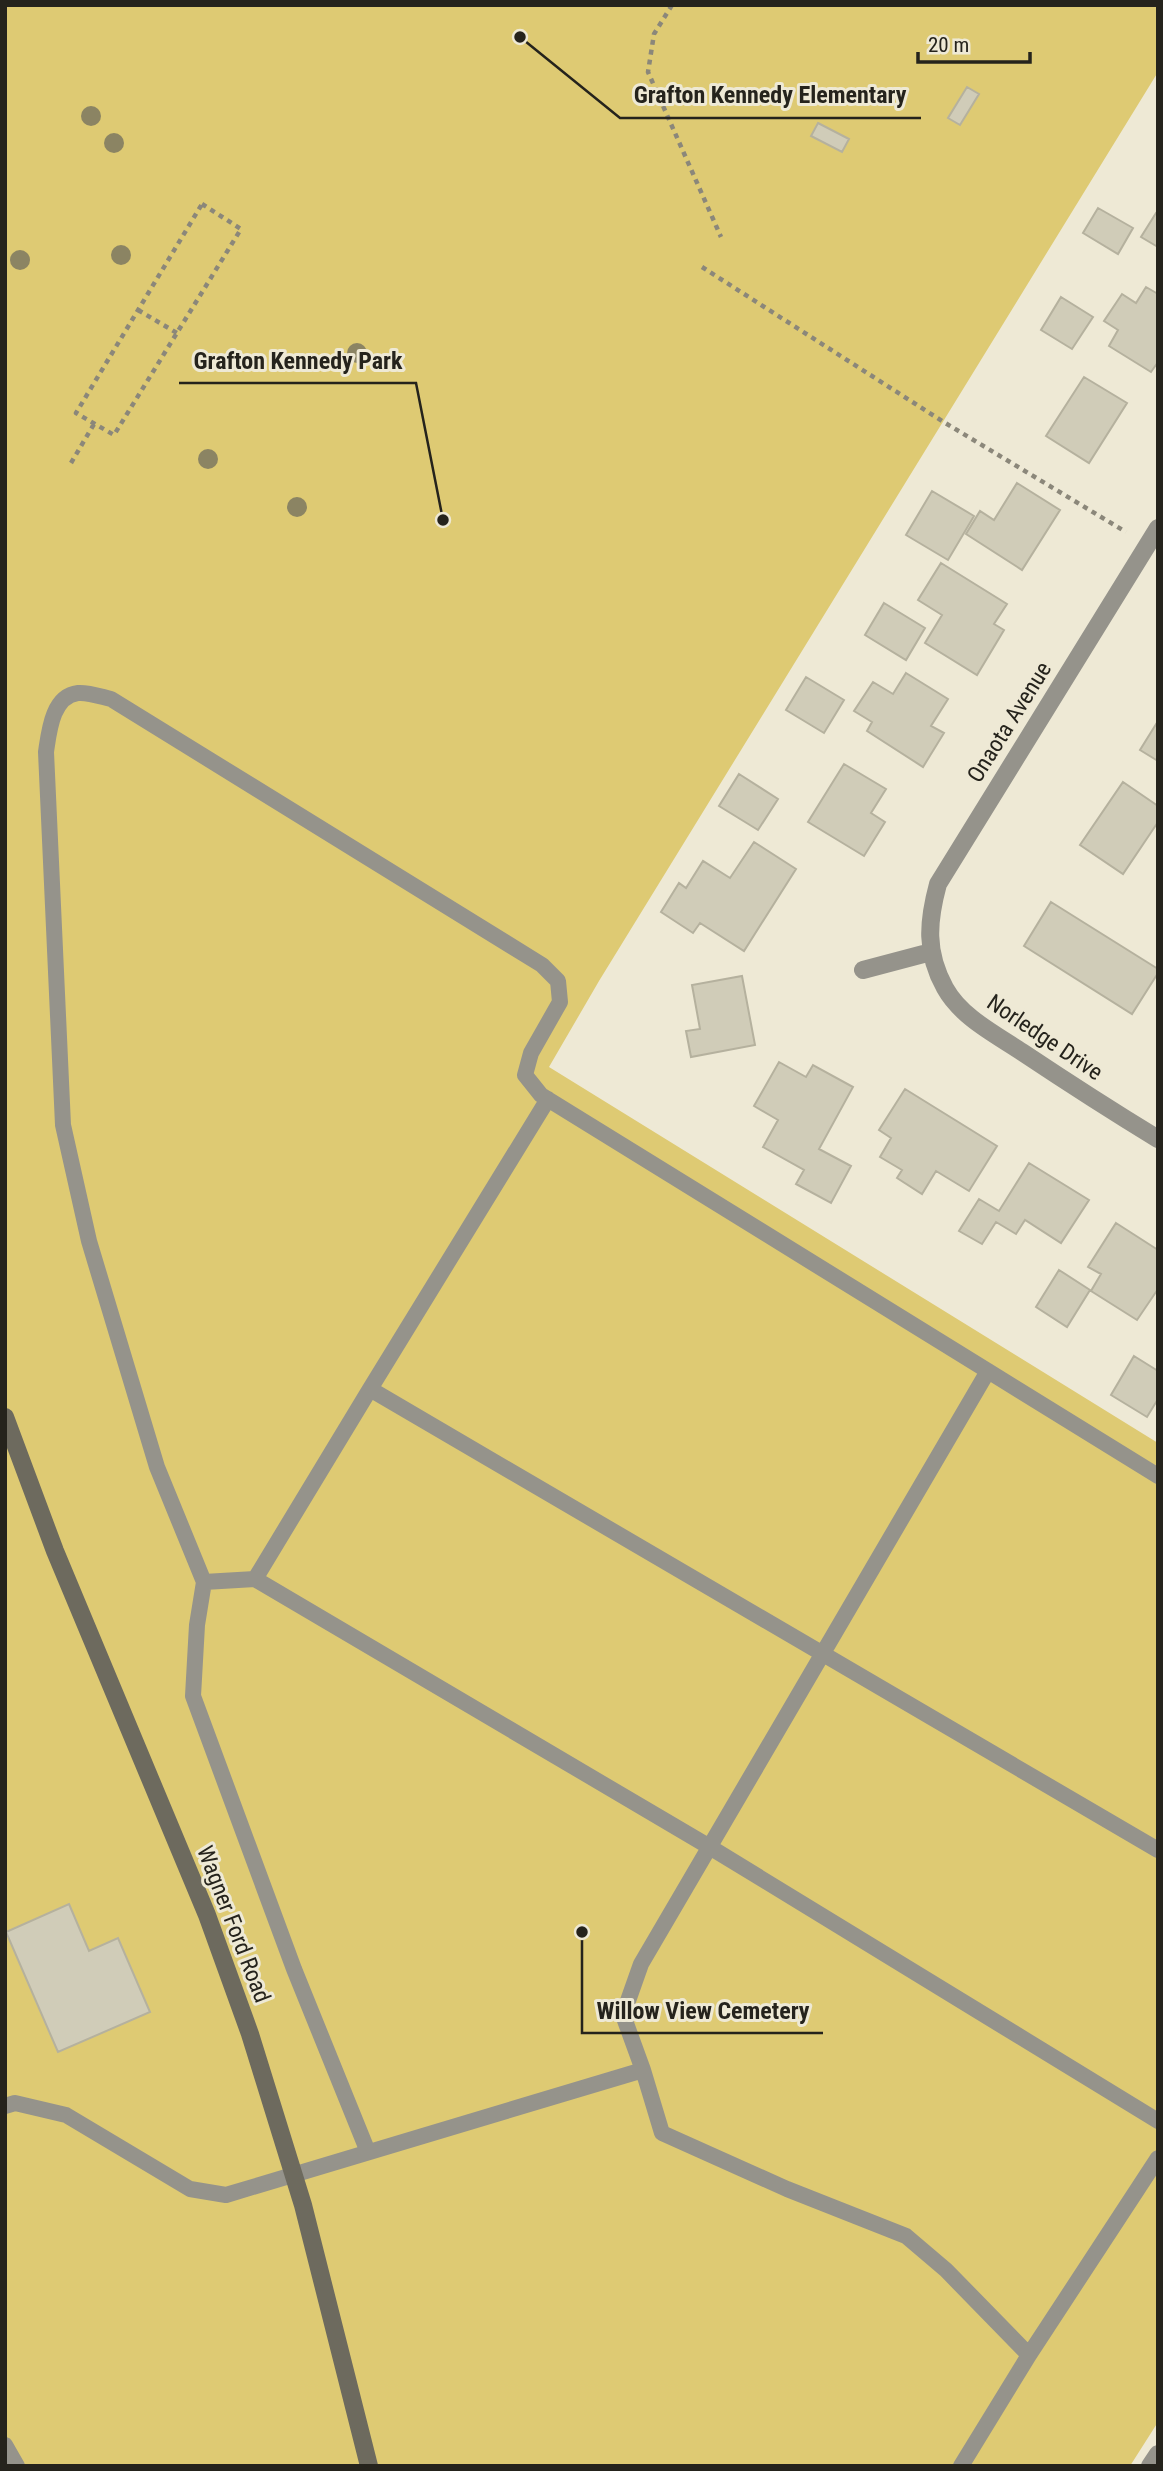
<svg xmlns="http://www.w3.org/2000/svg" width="1163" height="2471" viewBox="0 0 1163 2471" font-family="'Roboto Condensed',sans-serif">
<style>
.green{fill:#deca73}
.building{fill:#d0ccb8;stroke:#b5b19e;stroke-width:2}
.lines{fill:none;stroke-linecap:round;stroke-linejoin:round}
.path{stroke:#8b877a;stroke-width:4.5;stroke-dasharray:5 5;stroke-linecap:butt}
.lane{stroke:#95938b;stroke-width:16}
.street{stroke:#95938b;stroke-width:18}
.secondary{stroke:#6d6a5e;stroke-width:18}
.tree{fill:#8b8463}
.labels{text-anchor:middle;stroke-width:6;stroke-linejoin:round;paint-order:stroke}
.street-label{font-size:23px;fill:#25231c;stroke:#eee9d5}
.leader{fill:none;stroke:#25231c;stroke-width:2.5}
.callout-dot{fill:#25231c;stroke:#eee9d5;stroke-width:2.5}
.callout-label{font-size:24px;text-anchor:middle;font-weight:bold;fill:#25231c;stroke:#eee9d5;stroke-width:6;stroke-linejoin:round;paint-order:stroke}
</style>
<rect width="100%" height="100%" fill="#eee9d5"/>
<path class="green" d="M 5,5 L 1158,5 L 1158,72 L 599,981 L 549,1067 L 1158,1443 L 1158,2422 L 1130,2466 L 5,2466 Z"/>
<path class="building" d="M 967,87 L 979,94 L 960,125 L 948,118 Z
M 818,123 L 849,139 L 842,152 L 811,136 Z
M 1098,208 L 1133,228 L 1118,254 L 1083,233 Z
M 1156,213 L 1158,214 L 1158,247 L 1141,237 Z
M 1146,287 L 1158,294 L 1158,362 L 1151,372 L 1109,346 L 1118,330 L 1104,321 L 1122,294 L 1136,303 Z
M 1061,297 L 1093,317 L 1072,349 L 1041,330 Z
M 1084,377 L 1127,403 L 1089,463 L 1046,436 Z
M 1017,483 L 1060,510 L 1022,570 L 966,534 L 980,511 L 994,520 Z
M 932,491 L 974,516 L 948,560 L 906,535 Z
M 941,563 L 1007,604 L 994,624 L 1004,630 L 977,675 L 925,643 L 942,615 L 918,600 Z
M 884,603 L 925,628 L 906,660 L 865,635 Z
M 906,673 L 948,699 L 931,726 L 944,733 L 923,767 L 867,731 L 872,722 L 854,711 L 873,682 L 893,694 Z
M 806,677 L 844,700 L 824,733 L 786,710 Z
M 1158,721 L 1158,761 L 1140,750 Z
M 844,764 L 886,789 L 871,813 L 885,822 L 864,856 L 808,822 Z
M 739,774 L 778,799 L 758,830 L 719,806 Z
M 1123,782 L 1158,806 L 1158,822 L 1123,874 L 1080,845 Z
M 754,842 L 796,869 L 744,951 L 700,923 L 693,933 L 661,912 L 679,883 L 686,888 L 703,861 L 730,878 Z
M 1051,902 L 1158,969 L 1158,973 L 1132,1014 L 1024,946 Z
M 742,976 L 755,1045 L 691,1057 L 686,1031 L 700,1029 L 692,985 Z
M 779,1062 L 806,1077 L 813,1065 L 853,1087 L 819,1149 L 851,1166 L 831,1203 L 796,1184 L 804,1170 L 763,1147 L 778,1120 L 754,1106 Z
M 905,1089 L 997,1146 L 969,1191 L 936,1171 L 922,1194 L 897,1178 L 902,1170 L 880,1157 L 891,1138 L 879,1130 Z
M 1029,1163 L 1089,1200 L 1061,1243 L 1025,1220 L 1016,1234 L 996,1222 L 982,1244 L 959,1231 L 979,1199 L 999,1211 Z
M 1116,1223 L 1158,1250 L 1158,1289 L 1137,1320 L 1091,1291 L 1101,1274 L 1088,1267 Z
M 1059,1270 L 1090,1290 L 1067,1327 L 1036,1307 Z
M 1134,1356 L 1158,1371 L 1158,1399 L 1147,1417 L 1111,1395 Z
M 69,1904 L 89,1951 L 118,1938 L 150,2012 L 58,2052 L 6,1932 Z"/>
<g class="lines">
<path class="path" d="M 672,5 L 654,34 L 648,72 L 721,237
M 202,204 L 241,229 L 114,435 L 76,413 Z
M 702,267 L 942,421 L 1126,532
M 138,310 L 177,333
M 71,463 L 94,424"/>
<path class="lane" d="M 988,1371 L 541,1095 L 525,1075 L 531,1053 L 560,1002 L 558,981 L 542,965 L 111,699 C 102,697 88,692 78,693 C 52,696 49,732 46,752 L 63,1125 L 89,1241 L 157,1467 L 204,1582 L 255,1579 L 370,1389 L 1158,1850
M 370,1389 L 548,1099
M 255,1579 L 708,1846 L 1158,2121
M 204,1582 L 197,1625 L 193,1696 L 294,1969 L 368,2152
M 643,2070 L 623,2015 L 641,1964 L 988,1371 L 1158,1476
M 5,2106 L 15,2103 L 66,2115 L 190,2189 L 226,2195 L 643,2070 L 662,2133 L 787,2189 L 906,2236 L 946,2270 L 1029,2355
M 5,2445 L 17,2466
M 961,2466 L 1029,2355 L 1158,2158"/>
<path class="street" d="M 1158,528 L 938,884 C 928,921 925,952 945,988 C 961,1017 995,1034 1022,1052 C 1067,1082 1112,1111 1158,1139
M 863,970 L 931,952
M 1150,2466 L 1158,2454"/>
<path class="secondary" d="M 5,1417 L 55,1551 L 207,1915 L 250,2034 L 303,2205 L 369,2466"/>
</g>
<g class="tree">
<circle cx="91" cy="116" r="10"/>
<circle cx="114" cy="143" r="10"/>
<circle cx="121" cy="255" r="10"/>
<circle cx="20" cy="260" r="10"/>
<circle cx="357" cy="353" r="10"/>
<circle cx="208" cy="459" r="10"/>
<circle cx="297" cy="507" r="10"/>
</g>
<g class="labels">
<g class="street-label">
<text transform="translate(1009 722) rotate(-58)" y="8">Onaota Avenue</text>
<text transform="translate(1045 1037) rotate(34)" y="8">Norledge Drive</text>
<text transform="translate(234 1924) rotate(69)" y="8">Wagner Ford Road</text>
</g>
</g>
<path class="leader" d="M520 37L620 118H921M443 520L416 383H179M582 1932L582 2033H823"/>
<g class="callout-dot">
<circle cx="520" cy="37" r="7"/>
<circle cx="443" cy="520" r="7"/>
<circle cx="582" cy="1932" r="7"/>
</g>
<g class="callout-label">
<text x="770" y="103">Grafton Kennedy Elementary</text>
<text x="298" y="369">Grafton Kennedy Park</text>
<text x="703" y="2019">Willow View Cemetery</text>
</g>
<rect width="1163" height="2471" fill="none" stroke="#25231c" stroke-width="14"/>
<path d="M918 52v10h112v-10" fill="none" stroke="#25231c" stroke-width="3.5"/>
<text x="928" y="52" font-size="21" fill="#25231c" stroke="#eee9d5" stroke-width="5" paint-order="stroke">20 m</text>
</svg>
